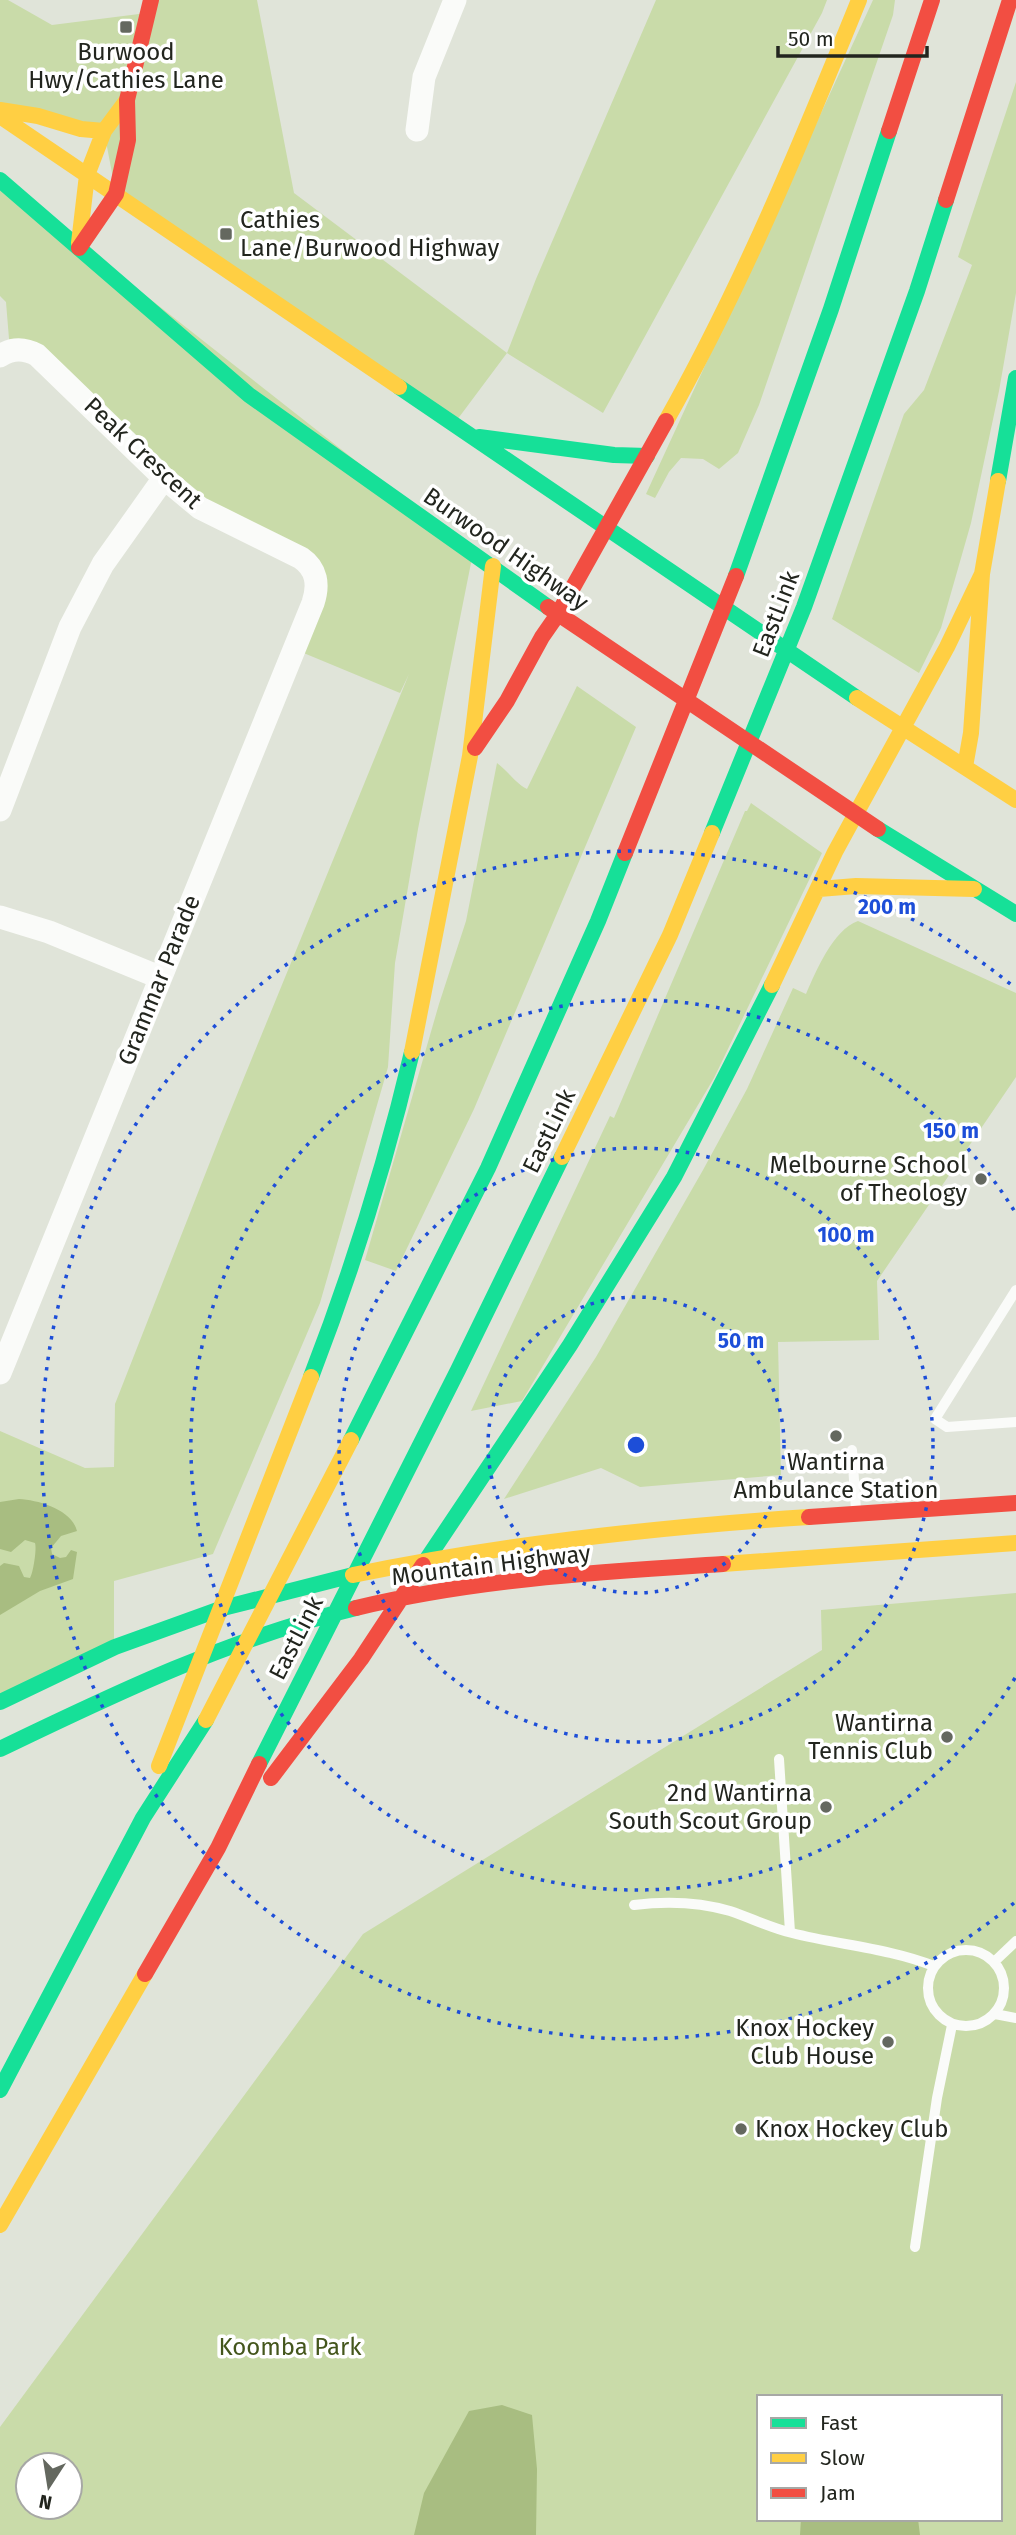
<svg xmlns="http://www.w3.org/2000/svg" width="1016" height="2535" viewBox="0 0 1016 2535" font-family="'Fira Sans',sans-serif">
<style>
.green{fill:#c9dba9;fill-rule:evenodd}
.water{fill:#a8bd81}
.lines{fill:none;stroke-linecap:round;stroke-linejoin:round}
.lane{stroke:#fafbf9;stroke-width:10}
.street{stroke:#fafbf9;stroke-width:23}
.fast{stroke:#16e098;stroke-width:16}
.slow{stroke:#ffcf43;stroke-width:16}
.jam{stroke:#f24e42;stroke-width:16}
.ring{fill:none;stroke:#1d4ed8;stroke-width:3.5;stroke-dasharray:3.5 7}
.poi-dot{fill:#64685f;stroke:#fff;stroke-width:2.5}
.labels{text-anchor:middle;stroke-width:7;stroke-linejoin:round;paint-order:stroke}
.poi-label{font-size:24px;fill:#22251e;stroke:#fff;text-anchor:end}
.street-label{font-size:24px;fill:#22251e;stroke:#fff}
.park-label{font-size:24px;fill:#44561c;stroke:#fff}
.centre{fill:#1d4ed8;stroke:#fff;stroke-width:3.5}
.ring-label{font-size:21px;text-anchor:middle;font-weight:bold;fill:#1d4ed8;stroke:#fff;stroke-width:7;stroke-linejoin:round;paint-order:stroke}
</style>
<rect width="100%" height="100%" fill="#e0e4d9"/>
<path class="green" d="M 0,0 L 8,0 L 52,25 L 147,13 L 150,0 L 257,0 L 294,193 L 507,353 L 536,279 L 656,0 L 827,0 L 822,13 L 603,413 L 507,353 L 454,424 L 116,194 L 104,131 L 0,111 Z
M 873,0 L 895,0 L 893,15 L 759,405 L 738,453 L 719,469 L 703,459 L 681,458 L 669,472 L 655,498 L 646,494 Z
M 1016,82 L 1016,293 L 999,391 L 971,523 L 941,628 L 919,673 L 832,619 L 904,414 L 924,390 L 972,265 L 958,257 Z
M 0,181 L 473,553 L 418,829 L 395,963 L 388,1067 L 320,1303 L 213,1554 L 114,1581 L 114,1647 L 0,1702 L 0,1431 L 85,1468 L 114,1467 L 115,1404 L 221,1134 L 409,674 L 400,693 L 294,649 L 316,577 L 215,517 L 83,397 L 10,351 L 6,302 L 0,296 Z
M 577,686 L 636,727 L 474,1109 L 396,1271 L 365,1260 L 439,1004 L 466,921 L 497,763 C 509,772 515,783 527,789 Z
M 751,803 L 822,853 L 714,1078 L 522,1401 L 471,1411 L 610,1116 L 614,1118 L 745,811 L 747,811 Z
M 858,921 L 1016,993 L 1016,1077 L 877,1281 L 879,1340 L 778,1342 L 781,1475 L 640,1487 L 601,1468 L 504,1499 L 596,1357 L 703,1170 L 747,1089 L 793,988 L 806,994 C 816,971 833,930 858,921 Z
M 1016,1593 L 1016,2535 L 0,2535 L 0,2427 L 363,1934 L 822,1650 L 821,1610 ZM 759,2397 L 1000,2397 L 1000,2519 L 759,2519 ZM 28,2465 L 70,2465 L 70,2507 L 28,2507 Z"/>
<path class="water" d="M 19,1499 C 39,1500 72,1510 77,1531 L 61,1536 L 51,1548 L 52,1554 L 60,1558 L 66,1557 L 71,1550 L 77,1552 L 73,1579 L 40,1591 L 0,1615 L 0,1566 L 4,1563 L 19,1566 L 24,1577 L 30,1578 C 33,1574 37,1549 35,1543 L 25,1540 L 11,1552 L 0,1549 L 0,1502 Z
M 502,2405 L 532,2415 L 537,2469 L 536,2535 L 414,2535 L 424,2493 L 469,2411 Z
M 801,2519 L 918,2519 L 920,2535 L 800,2535 Z"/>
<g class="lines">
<path class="lane" d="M 1016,1290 L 935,1419 L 947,1427 L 1016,1422
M 852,1450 L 856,1510
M 779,1759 L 790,1932
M 634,1905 C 666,1901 699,1902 730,1911 C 751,1918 771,1928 792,1933 C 839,1945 888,1948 934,1966
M928 1988a38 38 0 1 1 76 0a38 38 0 1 1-76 0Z
M 994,1962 L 1016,1941
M 995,2014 L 1016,2018
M 915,2247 L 937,2098 L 952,2025"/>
<path class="street" d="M 417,130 L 424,77 L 455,0
M 0,356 C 12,348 24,348 37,355 L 164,478 L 200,508 L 301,558 C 317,569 319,585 313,603 L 0,1373
M 0,810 L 70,627 L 103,564 L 164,478
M 0,917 L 49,932 L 159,977"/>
<path class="fast" d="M 0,180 L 249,395 L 548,607
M 399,387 L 857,698
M 479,437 L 614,455 L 647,456
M 998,481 L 1016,378
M 736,576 L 831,309 L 889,131
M 878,829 L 1016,914
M 712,833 L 804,607 L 917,291 L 946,200
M 311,1377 C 352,1271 386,1162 412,1052
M 351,1440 L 488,1168 L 598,921 L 625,853
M 423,1565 L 570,1345 L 674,1177 L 772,985
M 0,1702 L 115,1647 L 223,1608 L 353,1575
M 0,1749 C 116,1693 231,1638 356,1608
M 259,1764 L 458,1370 L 562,1157
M 0,2090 L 143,1818 L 206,1720"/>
<path class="slow" d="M 0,110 L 38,116 L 81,129 L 104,131
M 0,116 L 399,387
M 79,243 L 87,175 L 104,131 L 127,100
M 666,421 C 742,286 801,143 859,0
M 857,698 L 1016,800
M 965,767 L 971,733 L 982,574 L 998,481
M 819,889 L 856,886 L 974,889
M 772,985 L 835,852 L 947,647 L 982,574
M 412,1052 L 470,756 L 493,566
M 562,1157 L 670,935 L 712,833
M 723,1564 L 1016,1543
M 353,1575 C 504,1544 655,1527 809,1517
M 206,1720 L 351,1440
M 159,1766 L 311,1377
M 0,2225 L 145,1974"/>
<path class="jam" d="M 889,131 L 932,0
M 946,200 L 1010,0
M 79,248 L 116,194 L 128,140 L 127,100 L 151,0
M 548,607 L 878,829
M 475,748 L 507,701 L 542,637 L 558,614 L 666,421
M 625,853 L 736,576
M 809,1517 L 1016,1503
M 356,1608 C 476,1579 600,1572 723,1564
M 271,1778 L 361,1659 L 423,1565
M 145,1974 L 218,1848 L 259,1764"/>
</g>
<g class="ring">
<circle cx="636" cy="1445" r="148"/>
<circle cx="636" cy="1445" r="297"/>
<path d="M1015 1678A445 445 0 1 1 1015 1212"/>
<path d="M1014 1903A594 594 0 1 1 1014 987"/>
</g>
<g class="poi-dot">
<rect x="119" y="20" width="14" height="14" rx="3.5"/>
<rect x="219" y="227" width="14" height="14" rx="3.5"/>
<circle cx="981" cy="1179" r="7"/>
<circle cx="836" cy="1436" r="7"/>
<circle cx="947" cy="1737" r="7"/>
<circle cx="826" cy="1807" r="7"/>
<circle cx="888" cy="2042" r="7"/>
<circle cx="741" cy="2129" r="7"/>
</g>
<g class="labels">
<g class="poi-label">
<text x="126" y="60" text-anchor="middle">Burwood<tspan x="126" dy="28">Hwy/Cathies Lane</tspan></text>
<text x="240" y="228" text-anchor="start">Cathies<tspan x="240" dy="28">Lane/Burwood Highway</tspan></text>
<text x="967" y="1173">Melbourne School<tspan x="967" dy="28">of Theology</tspan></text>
<text x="836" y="1470" text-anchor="middle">Wantirna<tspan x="836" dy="28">Ambulance Station</tspan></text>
<text x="933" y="1731">Wantirna<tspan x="933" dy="28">Tennis Club</tspan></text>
<text x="812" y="1801">2nd Wantirna<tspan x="812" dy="28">South Scout Group</tspan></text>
<text x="874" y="2036">Knox Hockey<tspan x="874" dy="28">Club House</tspan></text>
<text x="755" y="2137" text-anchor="start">Knox Hockey Club</text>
</g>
<g class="street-label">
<text transform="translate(143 453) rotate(43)" y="8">Peak Crescent</text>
<text transform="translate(506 549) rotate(35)" y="8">Burwood Highway</text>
<text transform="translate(776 614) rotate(-69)" y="8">EastLink</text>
<text transform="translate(159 980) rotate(-68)" y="8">Grammar Parade</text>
<text transform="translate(549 1131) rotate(-64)" y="8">EastLink</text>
<text transform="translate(491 1565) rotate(-7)" y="8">Mountain Highway</text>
<text transform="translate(296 1638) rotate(-63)" y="8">EastLink</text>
</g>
<g class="park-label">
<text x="290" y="2355">Koomba Park</text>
</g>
</g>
<circle cx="636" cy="1445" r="10" class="centre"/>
<g class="ring-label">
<text x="887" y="914">200 m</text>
<text x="951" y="1138">150 m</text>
<text x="846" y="1242">100 m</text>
<text x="741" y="1348">50 m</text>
</g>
<rect x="757" y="2395" width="245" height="126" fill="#ffffff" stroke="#a7a8a5" stroke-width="2"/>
<rect x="771" y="2418" width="35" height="10" fill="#16e098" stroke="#a7a8a5" stroke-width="2"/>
<text x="820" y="2430" font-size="21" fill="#22251e">Fast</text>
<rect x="771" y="2453" width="35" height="10" fill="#ffcf43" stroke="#a7a8a5" stroke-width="2"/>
<text x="820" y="2465" font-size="21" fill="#22251e">Slow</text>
<rect x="771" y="2488" width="35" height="10" fill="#f24e42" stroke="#a7a8a5" stroke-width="2"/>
<text x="820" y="2500" font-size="21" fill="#22251e">Jam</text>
<g transform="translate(49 2486) rotate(192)"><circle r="33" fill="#ffffff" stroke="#a7a8a5" stroke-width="2"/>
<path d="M0-5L12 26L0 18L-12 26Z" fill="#64685f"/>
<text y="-10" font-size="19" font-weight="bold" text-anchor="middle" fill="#22251e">N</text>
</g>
<path d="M778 46v10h149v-10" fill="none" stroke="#22251e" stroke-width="3.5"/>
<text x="788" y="46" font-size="21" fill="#22251e" stroke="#ffffff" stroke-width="5" paint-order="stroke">50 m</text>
</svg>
